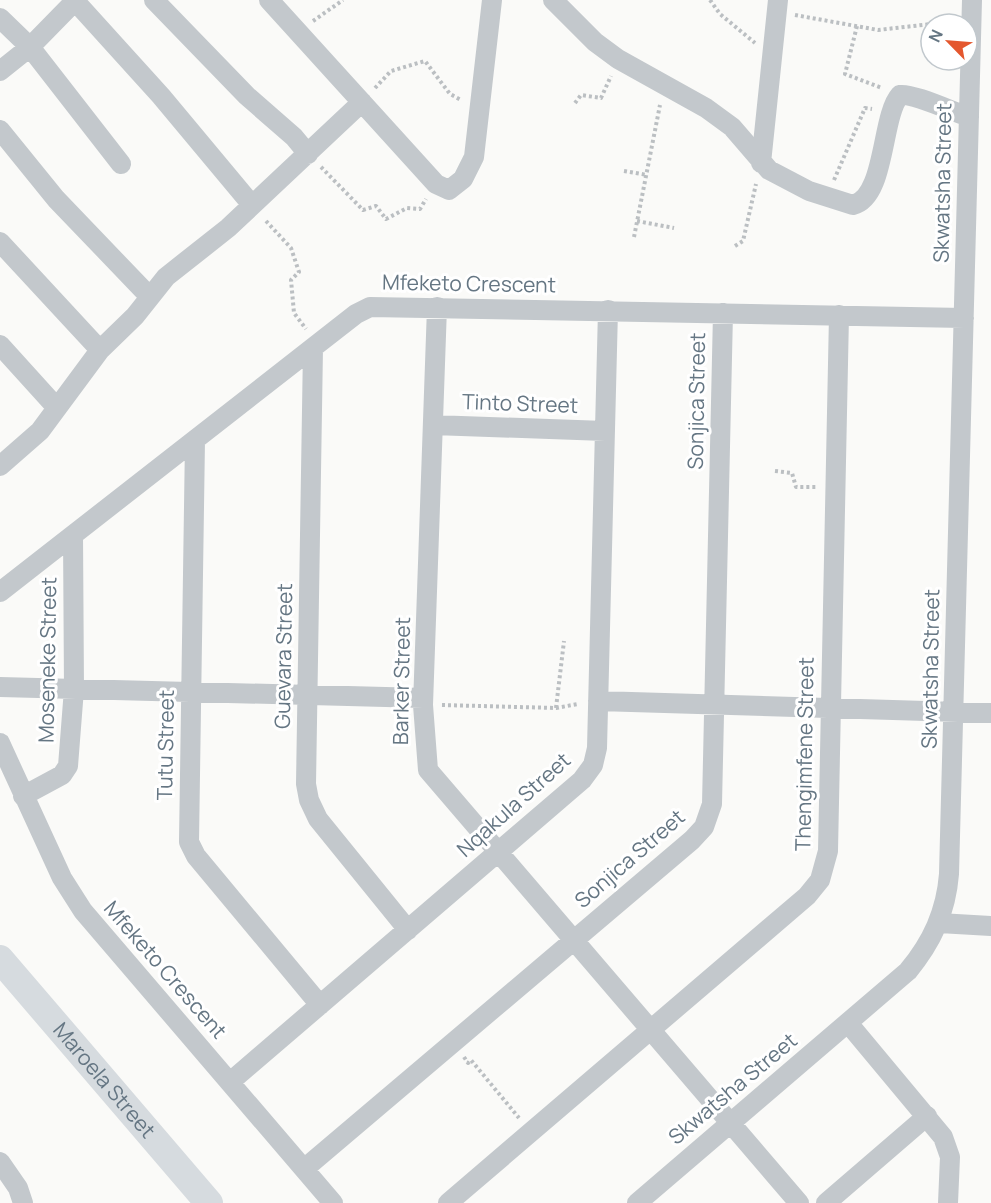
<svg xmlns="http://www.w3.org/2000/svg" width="991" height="1203" viewBox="0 0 991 1203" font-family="Manrope,sans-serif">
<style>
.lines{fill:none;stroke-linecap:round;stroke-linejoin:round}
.path{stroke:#bbbfc2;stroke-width:4;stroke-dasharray:3 3;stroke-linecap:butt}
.street{stroke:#c3c8cc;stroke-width:20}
.secondary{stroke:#d6dbdf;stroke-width:28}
.labels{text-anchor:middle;stroke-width:6;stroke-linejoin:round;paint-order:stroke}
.street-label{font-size:21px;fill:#657683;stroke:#fff}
</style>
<rect width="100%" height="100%" fill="#fafaf8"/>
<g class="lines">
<path class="path" d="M 710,0 L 720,14 L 755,43
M 795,15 L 878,30 L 931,24
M 313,21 L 343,0
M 937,24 L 953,23
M 857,26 L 845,74 L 882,88
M 375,88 L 391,71 L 425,61 L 450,94 L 461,100
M 575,103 L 581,95 L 601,98 L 611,76
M 321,167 L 363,210 L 376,206 L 386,219 L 407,208 L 420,209 L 426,199
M 624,171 L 647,175
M 834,180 L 865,108 L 872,109
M 266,221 L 291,248 L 299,272 L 291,280 L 294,313 L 306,329
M 637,221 L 674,228
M 634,237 L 660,105
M 735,246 L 743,241 L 756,184
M 775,471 L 792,473 L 796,487 L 817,487
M 442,705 L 556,708 L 578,704
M 556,708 L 564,641
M 464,1057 L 468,1063 L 471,1060 L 519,1118"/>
<path class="street" d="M 154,0 L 247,96 L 294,137 L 308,154
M 269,0 L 436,184 L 449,190 L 463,179 L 474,157 L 492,0
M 553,0 L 595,42 L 618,59 L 706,108 L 732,127 L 769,170 L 809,191 L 853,205 C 886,197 881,116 900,95 C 913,93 953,112 969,117
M 75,1 L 161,96 L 252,205
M 0,18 L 30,47 L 121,164
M 0,71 L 30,47 L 76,0
M 0,130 L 56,199 L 150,297
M 761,163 L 778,0
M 0,242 L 100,350
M 437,307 L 423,705 L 428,770 L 799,1203
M 0,345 L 57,408
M 313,348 L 306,784 L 309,800 L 318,819 L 408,930
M 433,425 L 605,431
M 195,440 L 189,842 L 196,856 L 320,1005
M 0,466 L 40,431 L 100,350 L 135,316 L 166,277 L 228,228 L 362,102
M 0,592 L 356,314 L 370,307 L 964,318
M 0,687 L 423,698
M 598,701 L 991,713
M 0,743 L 62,878 L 83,911 L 333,1203
M 23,796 L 62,775 L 68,766 L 74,689 L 73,535
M 939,923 L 991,926
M 848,1023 L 943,1137 L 950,1157 L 948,1203
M 230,1082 L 582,780 L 593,765 L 597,748 L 608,310
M 0,1162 L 18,1188 L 23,1203
M 304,1169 L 692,840 L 704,827 L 712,804 L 723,313
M 448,1203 L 807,896 L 820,880 L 828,851 L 839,315
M 637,1203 L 908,971 C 932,942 946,912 949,874 L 972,0
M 826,1203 L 927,1116"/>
<path class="secondary" id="s1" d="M 0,959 L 209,1203"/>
</g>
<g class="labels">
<g class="street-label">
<text transform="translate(943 183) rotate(-89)" y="7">Skwatsha Street</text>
<text transform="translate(469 284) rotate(1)" y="7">Mfeketo Crescent</text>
<text transform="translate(697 401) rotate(-89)" y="7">Sonjica Street</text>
<text transform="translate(520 404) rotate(2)" y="7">Tinto Street</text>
<text transform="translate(284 656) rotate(-89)" y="7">Guevara Street</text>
<text transform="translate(48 660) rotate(-89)" y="7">Moseneke Street</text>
<text transform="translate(931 669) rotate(-89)" y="7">Skwatsha Street</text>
<text transform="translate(402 681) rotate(-89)" y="7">Barker Street</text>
<text transform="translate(166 745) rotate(-89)" y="7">Tutu Street</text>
<text transform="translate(805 754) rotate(-89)" y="7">Thengimfene Street</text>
<text transform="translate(514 805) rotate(-42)" y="7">Nqakula Street</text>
<text transform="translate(630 859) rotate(-41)" y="7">Sonjica Street</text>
<text transform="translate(165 970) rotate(49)" y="7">Mfeketo Crescent</text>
<text dy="7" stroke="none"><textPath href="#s1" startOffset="160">Maroela Street</textPath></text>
<text transform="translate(733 1089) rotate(-40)" y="7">Skwatsha Street</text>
</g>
</g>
<g transform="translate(949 42) rotate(295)"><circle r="28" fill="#ffffff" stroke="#c1c8cd" stroke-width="1.5"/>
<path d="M0-4.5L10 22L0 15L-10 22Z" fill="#e4572e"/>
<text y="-9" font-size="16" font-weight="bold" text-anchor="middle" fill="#657683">N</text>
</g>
</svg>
